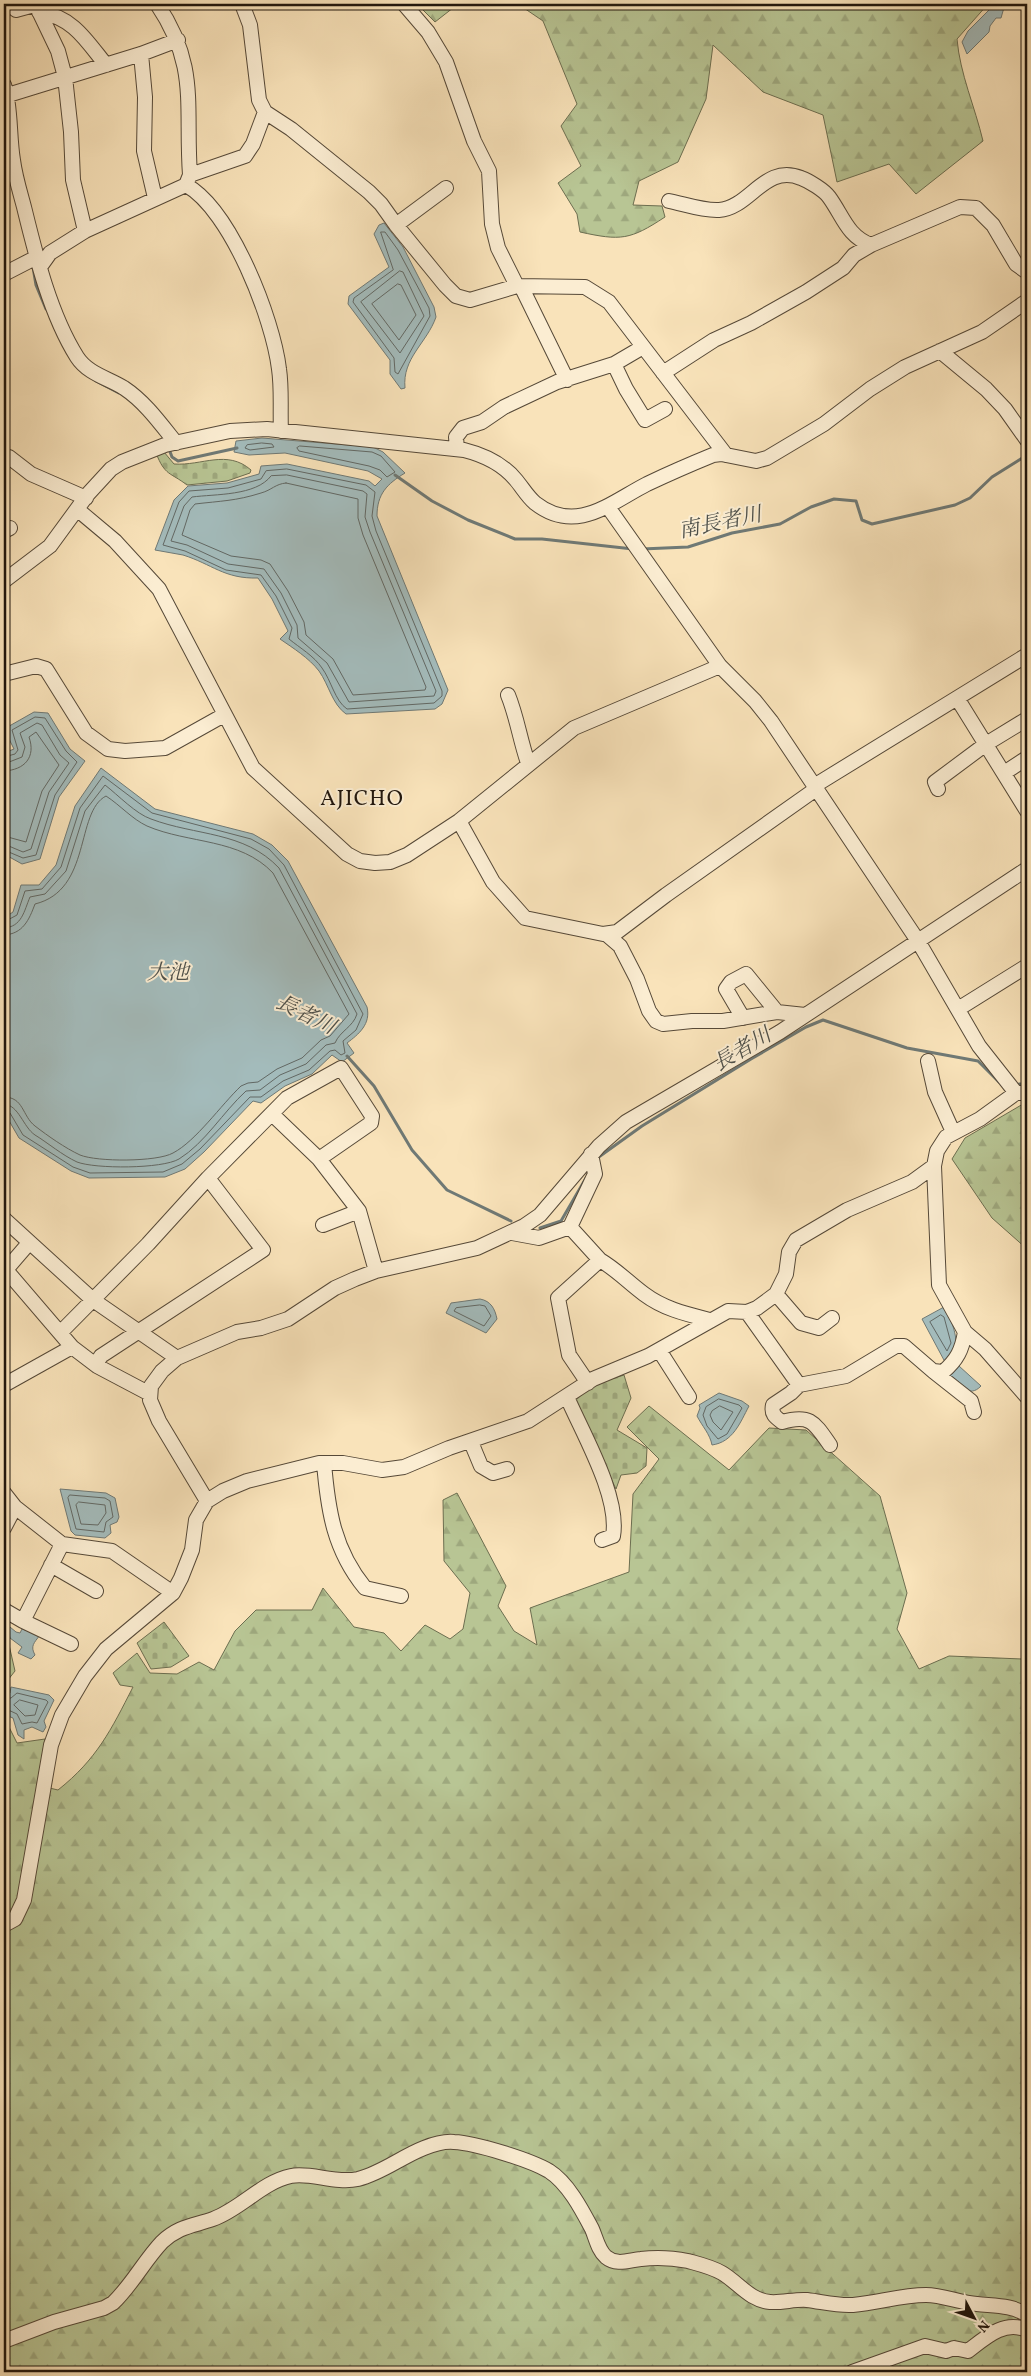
<svg xmlns="http://www.w3.org/2000/svg" width="1031" height="2376" viewBox="0 0 1031 2376" font-family="Vollkorn,'Noto Serif JP',serif">
<style>
.forest{fill:url(#forest-firs);stroke:#6c6e50}
.cemetery{fill:url(#cemetery-stones);stroke:#6c6e50}
.water{fill:#a3bbbb;stroke:#6f7975}
.lines{fill:none;stroke-linecap:round;stroke-linejoin:round}
.shore{stroke:#626864;stroke-width:1}
.stream{stroke:#6f7975;stroke-width:3}
.minor-casing{stroke:#564938;stroke-width:16}
.minor{stroke:#fbedd2;stroke-width:14}
.labels{text-anchor:middle;stroke-width:4;stroke-linejoin:round;paint-order:stroke}
.water-label{font-size:21px;font-style:italic;fill:#4e504a;stroke:#fbedd2}
.quarter-label{font-size:22px;letter-spacing:1px;fill:#20160d;stroke:#fbedd2}
</style>
<defs>
<pattern id="forest-firs" width="22" height="20" patternUnits="userSpaceOnUse" patternTransform="scale(1.25)"><rect width="22" height="20" fill="#b8c594"/><path d="M5 1l3.5 6h-7zM16 11l3.5 6h-7z" fill="#9ea87e"/></pattern>
<pattern id="cemetery-stones" width="16" height="16" patternUnits="userSpaceOnUse" patternTransform="scale(1.25)"><rect width="16" height="16" fill="#b8c594"/><path d="M2 7V4a2 2 0 0 1 4 0v3zM10 15v-3a2 2 0 0 1 4 0v3z" fill="#9ea87e"/></pattern>
</defs>
<rect width="100%" height="100%" fill="#f9e3ba"/>
<filter id="stains"><feTurbulence type="fractalNoise" baseFrequency=".004" numOctaves="4"/><feColorMatrix values="0 0 0 0 .2 0 0 0 0 .09 0 0 0 0 .02 0 0 0 .5 -.17"/></filter>
<radialGradient id="worn" r=".72"><stop offset=".6" stop-color="#630" stop-opacity="0"/><stop offset="1" stop-color="#630" stop-opacity=".3"/></radialGradient>
<path class="forest" d="M 417,4 L 458,4 L 435,22 Z
M 518,4 L 988,4 L 957,39 C 960,74 975,107 983,141 L 916,194 L 889,164 L 837,182 L 823,115 L 763,92 L 713,45 L 706,99 L 678,162 L 639,181 L 633,205 L 662,206 L 665,217 C 630,240 621,241 580,232 L 577,214 L 558,183 L 581,166 L 561,126 L 577,104 L 543,21 Z
M 1023,1104 L 1027,1104 L 1027,1249 L 992,1218 L 952,1159 L 965,1138 Z
M 649,1406 L 729,1470 L 769,1428 L 806,1430 L 880,1496 L 907,1593 L 897,1629 L 919,1669 L 949,1656 L 1022,1659 L 1027,1662 L 1027,2372 L 4,2372 L 4,1717 L 17,1743 L 45,1739 L 37,1785 L 58,1790 C 97,1759 111,1730 133,1687 L 120,1685 L 113,1673 L 137,1653 L 150,1673 L 177,1674 L 199,1662 L 214,1670 L 235,1631 L 256,1610 L 312,1610 L 323,1588 L 354,1627 L 384,1633 L 401,1651 L 425,1625 L 450,1639 L 463,1629 L 470,1593 L 444,1561 L 443,1500 L 457,1493 L 506,1586 L 498,1606 L 514,1631 L 537,1645 L 530,1608 L 629,1572 L 633,1494 L 659,1459 L 627,1427 Z
M 4,1623 L 15,1671 L 4,1685 Z"/>
<path class="cemetery" d="M 164,452 L 174,464 C 202,466 227,449 251,470 L 250,473 L 227,481 L 187,485 C 170,472 165,476 156,453 Z
M 624,1375 L 631,1398 L 617,1430 L 647,1448 L 646,1466 L 637,1473 L 621,1475 L 616,1489 L 574,1402 L 592,1385 Z
M 164,1622 L 189,1656 L 171,1667 L 151,1669 L 137,1643 Z"/>
<path class="water" d="M 995,4 L 1005,4 L 1001,18 L 996,18 L 990,26 L 989,32 L 967,54 L 962,42 L 968,31 Z
M 384,223 L 403,247 L 434,307 L 436,317 C 427,343 402,358 405,388 L 401,389 L 390,374 L 390,360 L 348,304 L 349,296 L 389,267 L 374,234 L 379,225 Z
M 262,438 L 373,447 L 383,452 L 405,473 C 387,484 377,494 377,516 L 448,690 L 442,704 L 435,709 L 346,714 C 332,704 329,685 319,671 C 309,658 293,648 280,639 L 288,631 L 272,599 L 258,578 C 224,579 212,564 183,555 C 174,553 164,552 155,550 L 174,500 L 188,486 L 227,483 L 259,474 L 261,466 L 287,464 L 369,481 L 375,486 L 382,479 L 368,471 L 285,453 L 249,455 L 234,452 L 236,441 Z
M 34,712 L 48,713 L 70,749 L 85,761 L 59,797 L 40,859 L 22,864 L 4,854 L 4,753 L 14,749 L 4,729 Z
M 101,768 L 155,809 L 253,834 L 272,845 L 288,861 L 367,1007 C 371,1024 359,1034 347,1043 L 354,1053 L 342,1062 L 332,1055 L 312,1074 L 285,1086 L 261,1103 L 253,1101 L 204,1152 L 185,1169 L 165,1177 L 89,1178 L 71,1171 L 19,1138 L 4,1112 L 4,918 L 13,912 L 21,885 L 39,885 L 56,865 L 75,806 Z
M 480,1299 C 491,1301 495,1309 497,1319 L 486,1333 L 446,1313 L 451,1303 Z
M 944,1307 C 953,1322 965,1351 945,1362 L 922,1319 Z
M 959,1366 L 981,1386 C 969,1399 958,1384 948,1375 L 953,1368 L 955,1370 Z
M 719,1393 L 742,1401 L 749,1406 C 740,1423 733,1442 712,1445 C 710,1434 702,1426 697,1416 L 700,1408 L 699,1405 Z
M 60,1489 L 106,1493 L 115,1498 L 119,1517 L 117,1522 L 110,1525 L 111,1533 L 105,1538 L 75,1535 L 71,1531 Z
M 10,1627 L 16,1632 L 20,1633 L 22,1629 L 40,1635 C 34,1643 30,1646 35,1655 L 31,1659 L 18,1653 L 22,1647 L 10,1638 L 8,1630 Z
M 11,1687 L 49,1695 L 54,1700 L 44,1721 L 46,1727 L 43,1732 L 32,1727 L 24,1730 L 24,1739 L 18,1735 L 13,1718 L 8,1716 L 4,1710 L 4,1695 L 10,1693 Z"/>
<g class="lines">
<path class="shore" d="M 381,232 L 385,232 L 398,250 L 429,308 L 430,316 L 398,374 L 395,372 L 394,358 L 353,302 L 354,298 L 393,270 Z
M 400,271 L 403,272 L 424,316 L 400,353 L 361,302 Z
M 398,284 L 401,285 L 416,315 L 399,340 L 372,304 Z
M 262,443 L 272,444 L 274,447 L 250,450 L 245,448 L 247,445 Z
M 300,446 L 372,452 L 381,456 L 395,472 L 387,477 L 380,470 L 369,466 L 299,451 L 297,448 Z
M 287,469 L 366,485 L 375,492 L 372,516 L 376,531 L 442,691 L 442,696 L 434,703 L 347,709 C 335,701 331,680 322,668 C 314,656 300,648 289,639 L 292,628 L 276,596 L 261,575 L 226,570 L 185,551 L 163,545 L 179,502 L 189,491 L 228,488 L 261,479 L 266,471 Z
M 287,475 L 363,491 L 367,494 L 365,517 L 370,532 L 436,691 L 434,696 L 349,702 L 327,663 L 298,638 L 297,625 L 281,593 L 264,569 L 228,564 L 187,545 L 171,541 L 184,506 L 192,497 C 215,494 256,496 271,476 Z
M 286,483 L 358,499 L 358,518 L 363,535 L 426,687 L 425,690 L 353,695 L 333,659 L 306,635 L 304,622 L 288,591 L 270,564 L 261,560 L 231,556 L 182,535 L 190,510 L 195,504 C 220,501 236,501 261,493 C 272,490 275,484 286,483 Z
M 4,757 L 15,754 L 18,750 L 12,730 L 35,717 L 45,718 L 66,751 L 77,762 L 55,795 L 36,855 L 23,858 L 4,850
M 4,764 L 22,757 L 25,747 L 20,733 L 37,723 L 42,725 L 60,755 L 69,763 L 49,792 L 31,849 L 23,852 L 4,844
M 4,771 C 25,770 36,757 29,737 L 36,732 L 59,765 L 42,791 L 26,842 L 4,836
M 4,922 L 17,915 L 25,891 L 42,889 L 61,867 L 80,808 L 103,776 L 152,813 L 251,839 L 269,849 L 284,865 L 363,1014 L 356,1030 L 343,1041 L 345,1053 L 341,1055 L 335,1050 L 330,1051 L 309,1070 L 283,1081 L 261,1097 L 250,1097 L 200,1149 L 182,1164 L 163,1172 L 90,1173 L 73,1167 L 23,1135 L 10,1113 L 4,1110
M 4,928 C 22,927 24,911 30,897 L 45,894 L 66,871 L 85,811 L 105,785 C 118,795 136,814 151,819 C 196,836 244,831 279,868 L 357,1014 C 353,1027 340,1031 335,1043 L 326,1045 L 306,1064 L 280,1075 L 260,1090 L 246,1091 C 223,1112 205,1143 179,1159 C 162,1169 95,1169 77,1162 C 62,1155 48,1143 35,1135 C 23,1127 19,1105 4,1104
M 4,935 C 23,934 29,920 35,904 C 92,890 75,812 106,796 C 120,805 132,819 147,826 C 189,844 240,838 273,873 L 349,1014 L 330,1036 L 321,1040 L 302,1058 L 277,1069 L 258,1082 L 248,1083 L 241,1086 C 221,1105 196,1141 173,1153 C 157,1162 97,1162 80,1155 C 65,1148 48,1136 35,1126 C 22,1116 24,1097 4,1097
M 480,1305 L 485,1306 L 491,1316 L 484,1326 L 454,1311 L 456,1308 Z
M 941,1315 L 944,1317 L 951,1343 L 947,1351 L 930,1322 Z
M 719,1399 L 739,1405 L 742,1408 L 727,1434 L 718,1439 L 707,1426 L 703,1415 L 706,1407 Z
M 720,1406 L 733,1412 L 721,1430 L 713,1422 L 710,1415 L 712,1411 Z
M 70,1495 L 105,1498 L 110,1501 L 113,1517 L 106,1522 L 104,1532 L 76,1529 L 68,1498 Z
M 79,1502 L 105,1505 L 106,1513 L 98,1525 L 81,1524 L 76,1505 Z
M 4,1699 L 11,1698 L 17,1693 L 46,1700 L 48,1702 L 37,1723 L 32,1722 L 22,1724 L 17,1714 L 4,1708
M 20,1700 L 38,1705 L 35,1715 L 25,1716 L 14,1705 Z"/>
<path class="stream" d="M 33,267 L 36,285 L 46,309
M 96,381 L 119,393
M 169,449 L 172,457 L 178,461 L 237,448
M 395,475 L 432,501 L 468,520 L 515,539 L 542,539 L 633,549
M 642,549 L 688,547 L 732,533 L 780,524 L 811,507 L 834,499 L 856,501 L 862,520 L 872,524 L 955,505 L 970,498 L 992,477 L 1027,455
M 347,1056 L 374,1086 L 412,1150 L 447,1190 L 511,1221
M 1019,1084 L 1027,1084
M 596,1159 L 642,1126 L 751,1059 L 806,1027 L 823,1020 L 907,1048 L 978,1061 L 999,1082
M 540,1228 L 561,1221 L 586,1178"/>
<defs>
<path id="minor" d="M 9,4 L 16,10 L 38,4
M 157,4 C 199,66 185,106 190,175 L 186,185
M 242,4 L 250,25 L 259,100 L 265,112 L 291,129 L 369,192 L 381,204 L 396,225 L 445,285 L 456,296 L 470,300 L 517,286 L 585,287 L 609,302 L 726,455
M 404,4 L 428,32 L 446,62 L 474,141 L 489,171 L 492,224 L 498,248 L 517,286
M 36,5 L 58,51 L 65,77 L 71,132 L 73,180 L 85,231
M 39,12 C 73,17 86,40 106,65
M 141,54 L 145,97 L 144,151 L 155,198
M 4,85 C 11,105 9,137 13,160 C 15,176 20,192 24,207 C 36,256 50,314 77,357 C 88,374 108,378 124,388 C 145,402 160,423 176,443
M 8,95 L 141,54 L 178,40
M 190,175 L 245,156 L 253,144 L 265,112
M 669,201 C 684,204 703,211 719,210 C 750,208 765,163 801,178 C 809,181 824,190 829,197 C 843,216 847,236 871,245 L 960,207 L 976,208 L 993,225 L 1016,264 L 1027,272
M 396,225 L 446,188
M 40,267 L 50,253 L 85,231 L 186,185 C 231,210 273,319 279,369 C 282,389 280,410 281,431
M 4,274 L 37,257
M 521,286 L 567,380
M 940,351 L 986,389 L 1005,409 L 1027,440
M 614,364 L 626,389 L 645,420 L 665,409
M 663,373 L 714,340 L 751,323 L 806,292 L 843,268 L 854,255 L 871,245
M 457,449 L 456,437 L 463,428 L 482,422 L 504,407 L 557,382 L 614,364 L 643,347
M 4,456 L 9,457 L 31,474 L 86,498
M 608,507 L 720,666 L 755,701 L 771,721 L 918,941 L 979,1046 L 1016,1093
M 78,510 L 115,541 L 159,589 L 253,768 L 347,854 L 360,861 L 375,863 L 390,862 L 407,855 L 459,821 L 574,728 L 720,666
M 4,531 L 10,528
M 4,581 L 50,546 L 88,494 L 111,469 L 122,462 L 165,445 L 230,431 L 267,429 L 464,450 C 484,455 502,463 516,480 C 522,487 527,496 535,503 C 576,535 610,503 647,484 C 668,474 691,464 713,455 L 721,454 L 756,461 L 767,458 L 824,424 L 870,389 L 905,367 L 982,332 L 1027,301
M 4,674 L 36,666 L 46,669 L 86,733 L 108,749 L 125,751 L 165,748 L 224,715
M 508,695 C 517,717 520,740 528,763
M 957,698 L 1027,811
M 1004,773 L 1027,758
M 814,786 L 1027,655
M 938,789 L 935,782 L 986,744 L 1027,719
M 459,821 L 493,882 L 525,918 L 603,934 L 617,932 L 666,895 L 816,789
M 606,934 L 620,946 L 637,979 L 649,1011 L 656,1021 L 663,1024 L 692,1021 L 723,1021 L 777,1012 L 805,1015
M 958,1009 L 1027,966
M 743,1018 L 726,989 L 731,982 L 746,974 L 777,1012
M 928,1061 L 935,1092 L 953,1132
M 272,1114 L 319,1159
M 934,1166 L 939,1285 L 965,1332 L 985,1349 L 1027,1397
M 4,1219 L 93,1300 L 177,1358
M 323,1225 L 359,1211
M 570,1227 L 600,1260 L 558,1298 L 569,1355 L 588,1383
M 512,1233 L 539,1238 L 570,1227 L 595,1174 L 591,1154
M 600,1260 C 617,1270 629,1283 644,1294 C 664,1309 686,1314 710,1320
M 6,1270 L 72,1347 L 97,1366 L 150,1394
M 4,1272 L 29,1243
M 776,1294 L 801,1323 L 819,1328 L 832,1318
M 747,1312 L 799,1385 L 846,1376 L 896,1346 L 904,1346 L 933,1371 L 943,1372 C 957,1360 962,1350 965,1332
M 61,1332 L 148,1244 L 208,1178 L 287,1098 L 341,1068 L 372,1116 L 371,1123 L 319,1159 L 359,1211 L 376,1271
M 659,1350 L 689,1397
M 96,1364 L 101,1356 L 263,1250 L 208,1178
M 933,1371 L 971,1401 L 974,1412
M 4,1385 L 72,1347
M 799,1385 L 791,1393 L 773,1405 C 771,1414 775,1417 782,1422 C 810,1414 814,1422 830,1445
M 567,1397 C 583,1434 620,1497 613,1536 L 602,1540
M 471,1442 L 481,1466 L 493,1473 L 507,1469
M 324,1463 C 328,1511 334,1550 365,1588 L 401,1596
M 4,1493 L 15,1507 L 62,1544 L 112,1551 L 173,1593
M 207,1501 L 159,1421 L 150,1400 L 151,1386 L 162,1371 L 177,1358 L 237,1332 L 261,1328 L 288,1319 L 335,1288 L 355,1279 L 376,1271 L 477,1248 L 524,1226 L 540,1215 L 599,1146 L 626,1122 L 780,1032 L 1027,869
M 4,1528 L 15,1507
M 51,1565 L 96,1591
M 4,1610 L 23,1621 L 62,1544
M 23,1621 L 71,1644
M 4,1925 L 15,1919 L 24,1900 L 51,1745 L 62,1715 L 85,1676 L 106,1649 L 173,1593 L 181,1578 L 192,1550 L 196,1520 L 207,1501 L 223,1491 L 247,1481 L 319,1463 L 343,1463 L 382,1470 L 404,1467 L 449,1448 L 528,1421 L 593,1379 L 648,1356 L 728,1311 L 747,1312 L 757,1308 L 776,1294 L 786,1274 L 789,1252 L 796,1240 L 847,1210 L 912,1182 L 934,1166 L 937,1151 L 946,1137 L 980,1119 L 1016,1093 L 1027,1093
M 4,2341 L 54,2322 L 104,2308 L 113,2303 C 132,2285 144,2261 162,2242 C 179,2226 193,2226 213,2219 C 241,2209 262,2182 291,2176 C 311,2172 335,2184 358,2179 C 382,2173 401,2157 424,2148 C 434,2144 443,2141 454,2142 C 476,2143 530,2160 549,2171 C 568,2183 582,2210 592,2229 C 596,2238 598,2250 606,2257 C 617,2266 629,2260 641,2259 C 656,2257 673,2258 688,2261 C 699,2264 712,2267 722,2273 C 739,2283 749,2300 770,2302 C 782,2303 795,2299 807,2300 C 823,2302 837,2306 853,2305 C 878,2303 901,2295 926,2295 C 943,2295 960,2303 977,2304 C 995,2306 1012,2305 1027,2315
M 852,2372 L 925,2346 L 946,2351 L 954,2348 L 968,2351 C 986,2337 1004,2320 1027,2330"/>
</defs>
<use href="#minor" class="minor-casing"/>
<use href="#minor" class="minor"/>
</g>
<g class="labels">
<g class="water-label">
<text transform="translate(720 522) rotate(-12)" y="7">南長者川</text>
<text x="168" y="979">大池</text>
<text transform="translate(306 1014) rotate(26)" y="7">長者川</text>
<text transform="translate(742 1049) rotate(-31)" y="7">長者川</text>
</g>
<g class="quarter-label">
<text x="362" y="805">AJICHO</text>
</g>
</g>
<rect width="1031" height="2376" fill="none" stroke="#f9e3ba" stroke-width="20"/>
<rect x="5" y="5" width="1021" height="2366" fill="none" stroke="#20160d" stroke-width="2.5"/>
<rect x="10" y="10" width="1011" height="2356" fill="none" stroke="#20160d"/>
<g transform="translate(974 2318) rotate(131)" stroke="#fbedd2" stroke-width="4" paint-order="stroke">
<path d="M0-4L9 19L0 12L-9 19Z" fill="#20160d"/>
<text y="-8" font-size="14" font-weight="bold" text-anchor="middle" fill="#20160d">N</text>
</g>
<rect width="100%" height="100%" filter="url(#stains)"/>
<rect width="100%" height="100%" fill="url(#worn)"/>
</svg>
